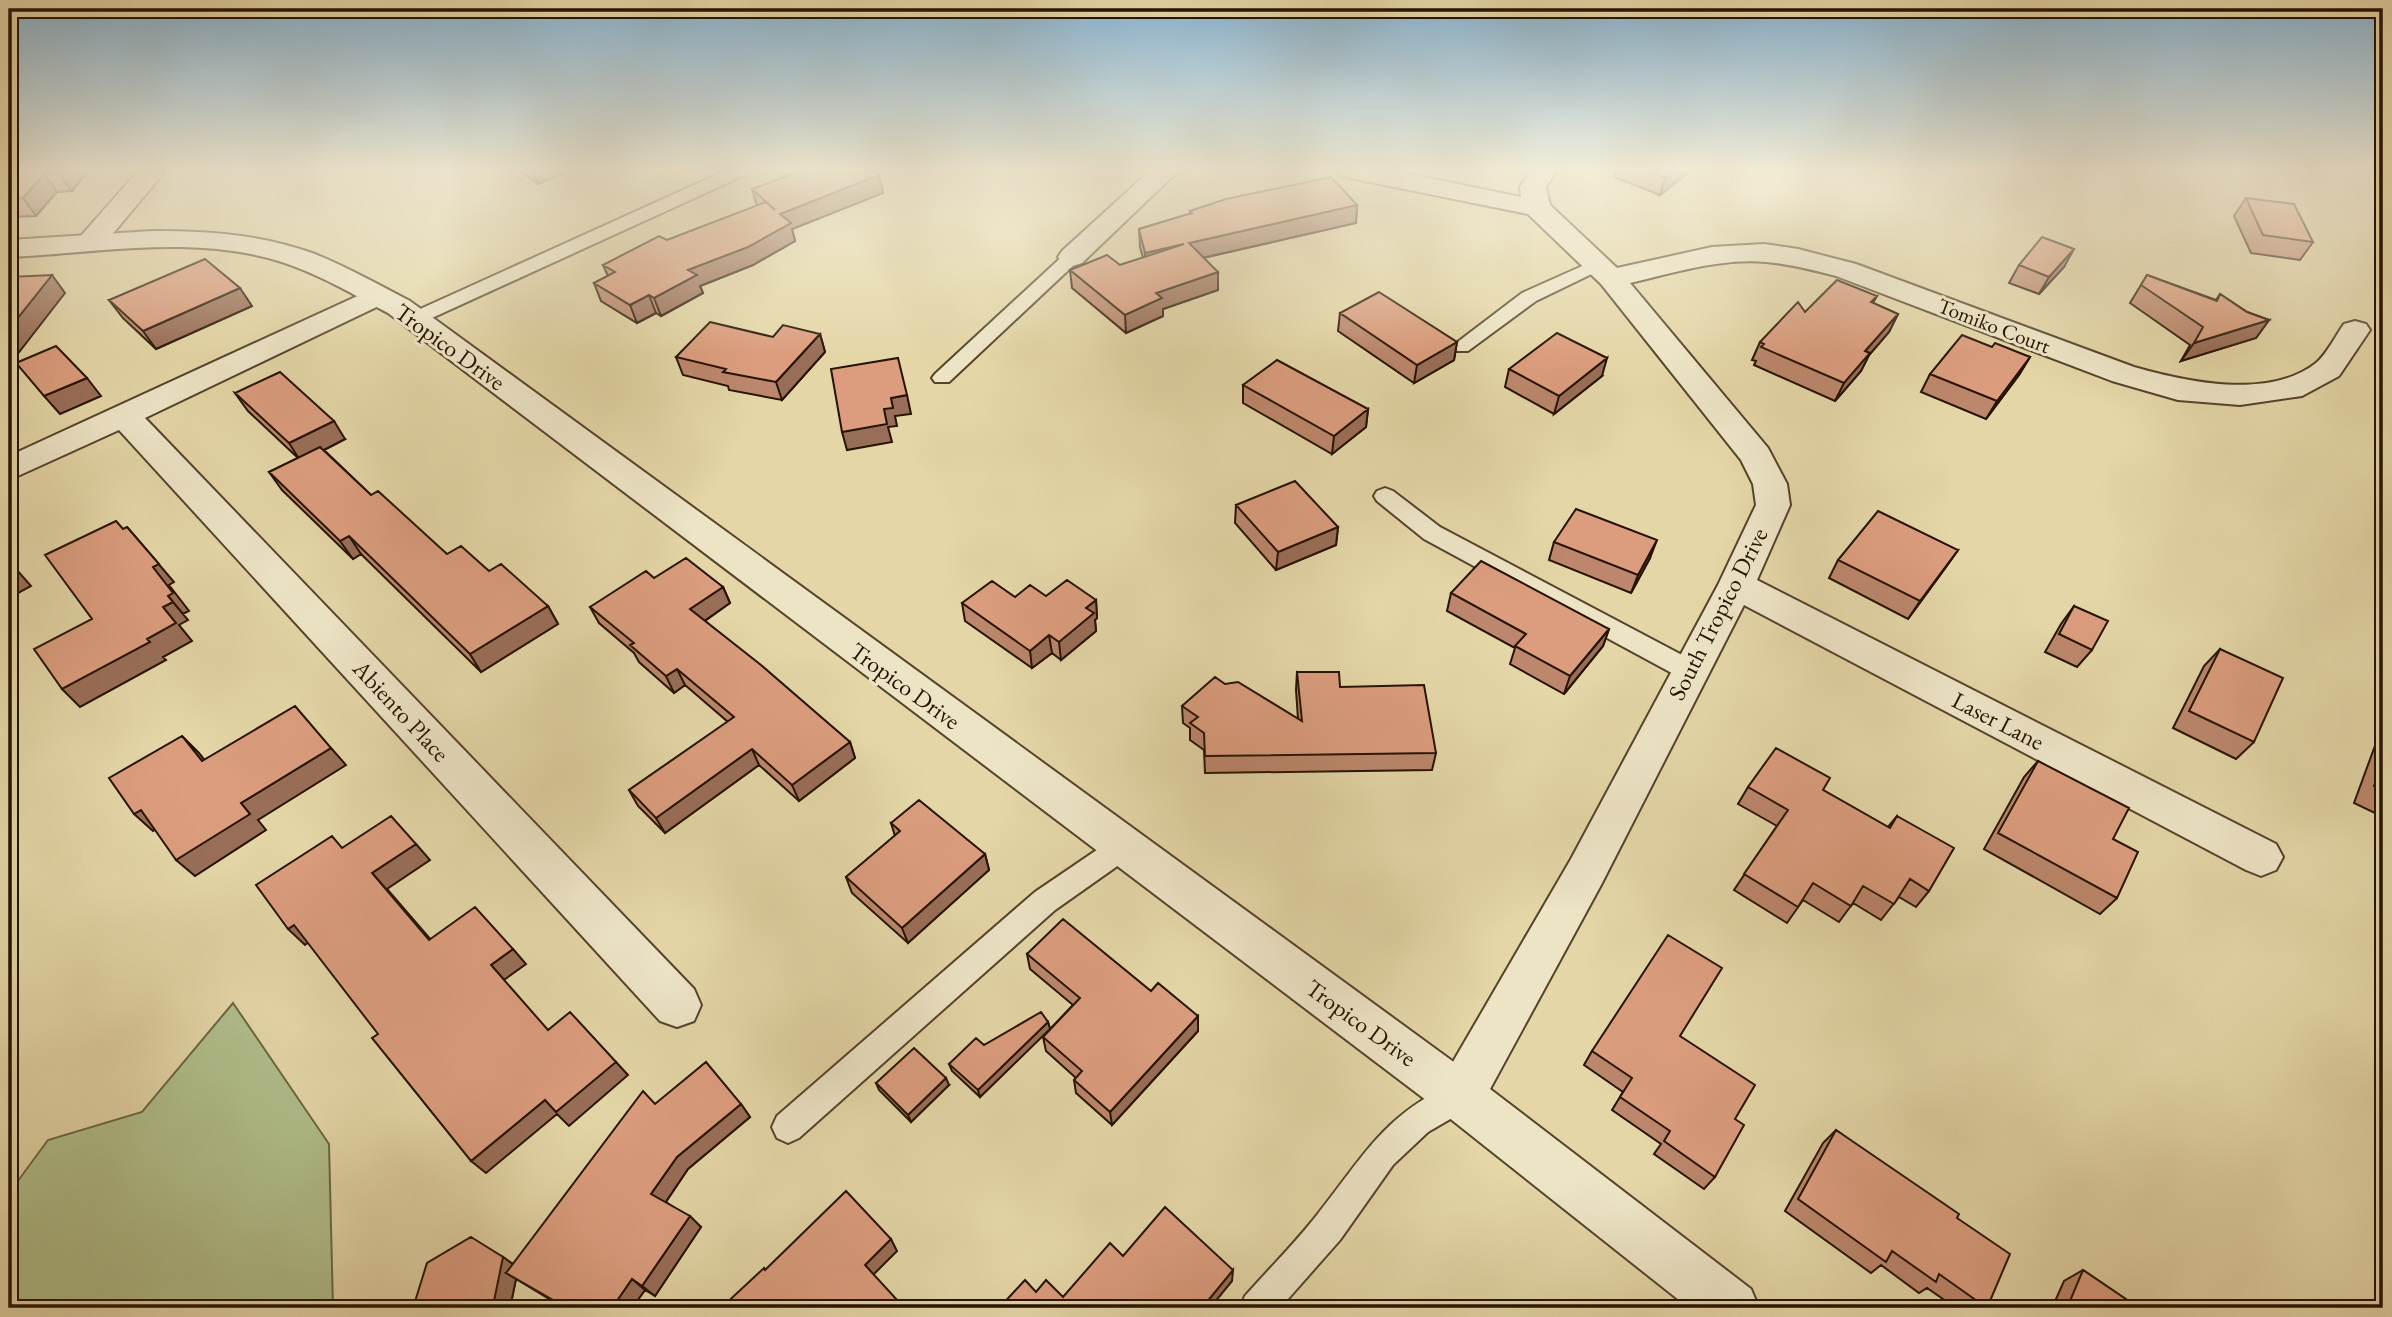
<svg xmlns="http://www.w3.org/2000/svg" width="2392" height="1317" viewBox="0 0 2392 1317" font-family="'EB Garamond',serif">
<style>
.green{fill:#b0be8a;stroke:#6a6845;stroke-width:2}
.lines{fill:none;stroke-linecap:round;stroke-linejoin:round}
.service-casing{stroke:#55432a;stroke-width:4}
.minor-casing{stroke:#55432a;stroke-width:4}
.tertiary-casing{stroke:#55432a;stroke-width:4}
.service{fill:#ede4c6;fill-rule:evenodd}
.minor{fill:#ede4c6;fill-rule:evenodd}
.tertiary{fill:#ede4c6;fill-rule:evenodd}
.wall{fill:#bc876c;stroke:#251200;stroke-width:2}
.shaded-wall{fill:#996e58;stroke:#251200;stroke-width:2}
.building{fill:#db9d7e;stroke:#251200;stroke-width:2}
.labels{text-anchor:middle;stroke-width:6;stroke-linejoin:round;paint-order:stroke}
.far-street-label{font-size:21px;fill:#251200;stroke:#ede4c6}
.street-label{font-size:24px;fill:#251200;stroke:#ede4c6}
</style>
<rect width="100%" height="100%" fill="#e4d6a7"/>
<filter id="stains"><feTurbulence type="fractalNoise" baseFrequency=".00286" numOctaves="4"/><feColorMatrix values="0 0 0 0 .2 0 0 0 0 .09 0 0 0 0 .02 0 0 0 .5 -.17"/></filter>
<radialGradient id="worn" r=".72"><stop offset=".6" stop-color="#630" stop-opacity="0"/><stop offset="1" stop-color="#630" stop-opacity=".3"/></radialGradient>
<path class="green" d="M 233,1003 L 329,1144 L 333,1308 L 9,1308 L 9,1193 L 48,1140 L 142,1112 Z"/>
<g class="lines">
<defs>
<path id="service" d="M 727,170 L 749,170 L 747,174 L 421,323 L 414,325 L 404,319 L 407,315 Z
M 1072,252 L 1081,257 L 1078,261 L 949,382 L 935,382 L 932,378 L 935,374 L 1066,253 Z
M 1598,259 L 1607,264 L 1604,268 L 1536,301 L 1468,351 L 1454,351 L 1451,347 L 1522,293 Z
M 1385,488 L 1393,491 L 1440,527 L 1699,664 L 1702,671 L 1699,678 L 1690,681 L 1681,678 L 1424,539 L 1377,501 L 1374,496 L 1377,491 Z
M 1123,835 L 1133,839 L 1137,847 L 1133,855 L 1055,910 L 799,1138 L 788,1143 L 777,1138 L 772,1127 L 777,1116 L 1035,892 L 1113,839 Z
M 1460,1081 L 1471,1085 L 1476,1096 L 1471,1107 L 1428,1132 L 1393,1165 L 1340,1240 L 1280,1308 L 1240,1308 L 1245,1296 C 1269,1269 1295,1243 1317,1215 C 1364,1156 1386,1111 1460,1081 Z"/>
<path id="minor" d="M 139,170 L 166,170 L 100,249 L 90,251 L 80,249 L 76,243 L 80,237 Z
M 1151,170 L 1179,170 L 1082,263 L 1072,266 L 1062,263 L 1058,257 L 1062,251 Z
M 1337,170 L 1389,170 L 1521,197 L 1520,187 L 1531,170 L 1557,170 L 1546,187 L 1550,205 L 1617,268 L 1712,247 L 1764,244 L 1798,249 L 1856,264 L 2134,367 C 2187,382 2269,400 2316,363 C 2327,354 2336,335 2344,324 L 2355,321 L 2366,324 L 2370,330 L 2339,376 L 2302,396 L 2240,405 L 2178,400 L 2112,381 L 1836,276 C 1813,270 1790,264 1766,262 C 1720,258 1674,273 1630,283 L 1768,448 L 1787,484 L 1790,505 L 1757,580 L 2276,844 L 2283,857 L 2276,870 L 2261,876 L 2246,870 L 1744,605 L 1601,885 L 1477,1113 L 1460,1120 L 1443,1113 L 1435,1096 L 1443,1079 L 1571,859 L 1718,585 L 1756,505 L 1753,484 L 1741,460 L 1601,284 L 1528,214 L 1350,178 L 1341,176 Z
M 377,287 L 387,290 L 392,296 L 387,302 L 145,418 L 694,989 L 701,1005 L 694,1021 L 677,1027 L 660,1021 L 119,430 L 9,480 L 9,456 Z"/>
<path id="tertiary" d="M 152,231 C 206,231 260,234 312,253 C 346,266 377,284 410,301 L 1477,1079 L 1751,1289 L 1759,1308 L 1689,1308 L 1443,1113 L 388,313 C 354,295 319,274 282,262 C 194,234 99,253 9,257 L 9,240 Z"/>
</defs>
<use href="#service" class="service-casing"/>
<use href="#minor" class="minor-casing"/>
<use href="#tertiary" class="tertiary-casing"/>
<use href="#service" class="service"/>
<use href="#minor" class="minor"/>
<use href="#tertiary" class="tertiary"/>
</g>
<path class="wall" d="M 9,170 L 89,170 L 72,191 L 57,192 L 36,216 L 9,217 Z
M 519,170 L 570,170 L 538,184 Z
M 1616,170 L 1691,170 L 1660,195 L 1614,177 Z
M 879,175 L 883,193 L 792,229 L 795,241 L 753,265 L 700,286 L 703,293 L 661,316 L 656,313 L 637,323 L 601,301 L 594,283 L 608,276 L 603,265 L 757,206 L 752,189 Z
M 2246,198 L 2313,242 L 2300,260 L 2251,253 L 2234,216 Z
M 1357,205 L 1356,223 L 1203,258 L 1218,290 L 1163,309 L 1163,316 L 1126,333 L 1072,288 L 1070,270 L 1120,265 L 1143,258 L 1140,247 L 1139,229 L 1190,214 L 1190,211 Z
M 2019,265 L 2064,267 L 2039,294 L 2009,283 Z
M 2147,275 L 2216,300 L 2220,294 L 2247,312 L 2269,320 L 2256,338 L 2181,361 L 2190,345 L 2130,303 Z
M 1877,296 L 1873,303 L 1898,314 L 1889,332 L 1869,355 L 1861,371 L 1835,401 L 1754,365 L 1756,361 L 1752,360 L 1760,342 L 1805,312 Z
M 109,300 L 252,306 L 156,349 L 123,318 Z
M 1340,313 L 1457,342 L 1454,360 L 1414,383 L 1338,331 Z
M 820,334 L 825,352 L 782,400 L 729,390 L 728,386 L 683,375 L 676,357 L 773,337 Z
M 1992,347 L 2030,357 L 2019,375 L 1986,419 L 1921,392 L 1930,374 Z
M 1509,369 L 1602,376 L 1554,414 L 1505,387 Z
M 1243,385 L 1368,409 L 1366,427 L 1332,454 L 1243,403 Z
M 235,393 L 345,439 L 324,450 L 371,495 L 447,554 L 489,571 L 548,606 L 558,624 L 481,672 L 361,554 L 353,559 L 282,490 L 269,472 L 298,458 L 248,411 Z
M 1236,505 L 1338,527 L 1336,545 L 1276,570 L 1235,523 Z
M 1554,542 L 1650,558 L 1631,593 L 1549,560 Z
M 1958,550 L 1946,567 L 1908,619 L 1829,578 L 1838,560 Z
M 654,578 L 723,587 L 730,603 L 705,621 L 850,742 L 855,758 L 799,801 L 759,765 L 665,833 L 638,806 L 629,790 L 728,722 L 685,685 L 674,693 L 639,662 L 634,653 L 599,623 L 590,607 Z
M 1451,593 L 1609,629 L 1603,646 L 1564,694 L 1510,664 L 1515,648 L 1447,611 Z
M 1046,596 L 1096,600 L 1097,618 L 1095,620 L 1096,631 L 1061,660 L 1052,653 L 1032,668 L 965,621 L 962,603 L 1015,597 Z
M 2074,606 L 2092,650 L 2077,667 L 2045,652 L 2061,624 Z
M 2220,649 L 2254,742 L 2236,759 L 2173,728 L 2204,666 Z
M 1297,672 L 1340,687 L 1436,753 L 1432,770 L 1205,773 L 1204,750 L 1190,740 L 1190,728 L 1183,723 L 1182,706 L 1225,684 L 1298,719 L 1296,690 Z
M 2383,728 L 2383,817 L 2354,803 L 2380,732 Z
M 2038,761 L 2113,839 L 2117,898 L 2100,914 L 1984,849 L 2024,777 Z
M 1748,787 L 1823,790 L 1888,827 L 1897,816 L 1929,891 L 1916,907 L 1899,897 L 1881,920 L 1853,903 L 1839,922 L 1803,900 L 1787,923 L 1734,890 L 1777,826 L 1738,804 Z
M 891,823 L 985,854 L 989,870 L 908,943 L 852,893 L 846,877 L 895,836 Z
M 1027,954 L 1151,991 L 1198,1016 L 1198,1031 L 1112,1125 L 1076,1093 L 1074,1080 L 1076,1078 L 1046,1051 L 1043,1037 L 1046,1032 L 980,1097 L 952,1071 L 949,1064 L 984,1045 L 1048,1022 L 1050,1029 L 1073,1005 L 1030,969 Z
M 1680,1036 L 1735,1119 L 1715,1177 L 1704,1189 L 1654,1154 L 1661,1144 L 1612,1110 L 1623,1092 L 1584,1065 L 1592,1051 Z
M 876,1083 L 949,1085 L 911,1122 L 879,1090 Z
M 655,1104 L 741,1104 L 750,1117 L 688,1169 L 666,1202 L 701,1227 L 655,1296 L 645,1290 L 632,1308 L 564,1308 L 516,1279 L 510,1308 L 503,1257 L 513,1264 Z
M 1836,1130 L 1957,1218 L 1987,1308 L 1956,1308 L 1927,1288 L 1919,1293 L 1881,1265 L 1871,1273 L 1785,1211 L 1823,1143 Z
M 2083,1270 L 2139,1308 L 2052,1308 L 2064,1281 Z"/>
<path class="shaded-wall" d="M 62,170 L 89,170 L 72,191 L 59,173 Z
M 532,170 L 570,170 L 538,184 Z
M 1675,170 L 1691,170 L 1660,195 L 1665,178 Z
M 44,174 L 57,192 L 36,216 L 23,198 Z
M 879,175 L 883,193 L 792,229 L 795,241 L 753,265 L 700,286 L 703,293 L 661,316 L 654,298 L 688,270 L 780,214 Z
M 1357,205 L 1356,223 L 1189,261 L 1189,243 Z
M 1184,244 L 1146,271 L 1145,253 Z
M 2074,249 L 2064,267 L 2039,294 L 2049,277 Z
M 1218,272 L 1218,290 L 1163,309 L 1163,316 L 1126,333 L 1125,315 L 1156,293 Z
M 52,275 L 65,293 L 13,360 L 9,355 L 9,329 Z
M 240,288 L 252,306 L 156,349 L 143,331 Z
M 649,295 L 656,313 L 637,323 L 630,305 Z
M 1898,314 L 1889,332 L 1869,355 L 1861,371 L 1835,401 L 1844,383 L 1865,351 Z
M 2269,320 L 2256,338 L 2181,361 L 2194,343 Z
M 820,334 L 825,352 L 782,400 L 776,382 Z
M 1457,342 L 1454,360 L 1414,383 L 1417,365 Z
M 2030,357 L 2019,375 L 1986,419 L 1997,401 Z
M 1607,358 L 1602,376 L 1554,414 L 1559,396 Z
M 87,378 L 101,396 L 60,414 L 44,396 Z
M 907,395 L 911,414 L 895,416 L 897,426 L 888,427 L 892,442 L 847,450 L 842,432 L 891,398 Z
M 1368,409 L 1366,427 L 1332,454 L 1334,436 Z
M 334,421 L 345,439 L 301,462 L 289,443 Z
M 127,527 L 174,582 L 169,585 L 189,611 L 183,614 L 168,596 L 153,567 Z
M 1338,527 L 1336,545 L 1276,570 L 1278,552 Z
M 349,536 L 361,554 L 353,559 L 340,541 Z
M 1657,540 L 1650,558 L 1631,593 L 1638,575 Z
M 1958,550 L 1946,567 L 1908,619 L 1920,601 Z
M 9,561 L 31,586 L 9,598 Z
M 723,587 L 730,603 L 697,626 L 690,609 Z
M 1096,600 L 1097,618 L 1095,620 L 1096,631 L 1061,660 L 1059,642 L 1086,608 Z
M 173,602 L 188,620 L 179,625 L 192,641 L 163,657 L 166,660 L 80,707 L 62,689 L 163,607 Z
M 548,606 L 558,624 L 481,672 L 470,654 Z
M 1609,629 L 1603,646 L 1564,694 L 1570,676 Z
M 1049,635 L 1052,653 L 1032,668 L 1030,651 Z
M 677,669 L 685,685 L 674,693 L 666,676 Z
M 182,736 L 199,753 L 219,778 L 202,761 Z
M 850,742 L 855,758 L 799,801 L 792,785 Z
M 331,748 L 346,765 L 258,820 L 266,830 L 195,876 L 176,860 L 241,803 Z
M 752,749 L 759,765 L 665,833 L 656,818 Z
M 141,810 L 159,827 L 153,831 L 134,814 Z
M 416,844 L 430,860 L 387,889 L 444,955 L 372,873 Z
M 985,854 L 989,870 L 908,943 L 902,928 Z
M 294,925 L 311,940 L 305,945 L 288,929 Z
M 513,949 L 526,964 L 504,980 L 491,965 Z
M 1198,1016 L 1198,1031 L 1112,1125 L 1110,1112 Z
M 1048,1022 L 1050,1029 L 980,1097 L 978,1090 Z
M 616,1062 L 628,1075 L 569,1126 L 557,1114 L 486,1173 L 471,1161 L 545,1100 Z
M 946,1078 L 949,1085 L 911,1122 L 908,1115 Z
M 741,1104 L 750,1117 L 688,1169 L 663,1206 L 651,1194 L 677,1157 Z
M 690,1216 L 701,1227 L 655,1296 L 642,1286 Z
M 891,1239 L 897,1251 L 873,1275 L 865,1265 Z
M 503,1257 L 518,1268 L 506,1273 L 516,1279 L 510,1308 L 483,1308 Z
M 1233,1270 L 1232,1281 L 1210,1308 L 1202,1308 Z
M 632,1279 L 645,1290 L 632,1308 L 612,1308 Z
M 898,1301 L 903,1308 L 891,1308 Z"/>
<path class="building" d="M 9,170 L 62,170 L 59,173 L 44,174 L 23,198 L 9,199 Z
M 803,170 L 872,170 L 879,175 L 780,214 L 791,223 L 748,247 L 688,270 L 697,275 L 654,298 L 649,295 L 630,305 L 594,283 L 615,272 L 603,265 L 659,236 L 667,240 L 766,202 L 775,210 L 752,189 Z
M 1645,170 L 1675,170 L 1665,178 Z
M 1331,177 L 1357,205 L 1189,243 L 1218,272 L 1156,293 L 1162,298 L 1125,315 L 1070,270 L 1107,255 L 1120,265 L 1184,244 L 1145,253 L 1139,229 L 1192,213 L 1190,211 L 1226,199 Z
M 2246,198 L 2294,204 L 2313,242 L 2263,235 Z
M 2042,237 L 2074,249 L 2049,277 L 2019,265 Z
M 205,259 L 240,288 L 143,331 L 109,300 Z
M 52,275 L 9,329 L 9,277 Z
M 2147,275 L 2217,301 L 2220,294 L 2247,312 L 2269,320 L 2194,343 L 2203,327 L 2141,285 Z
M 1837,280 L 1877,296 L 1871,302 L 1898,314 L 1865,351 L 1870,353 L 1844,383 L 1761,347 L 1764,344 L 1760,342 L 1798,302 L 1805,312 Z
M 1379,292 L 1457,342 L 1417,365 L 1340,313 Z
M 710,322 L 773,337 L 783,325 L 820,334 L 776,382 L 723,372 L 726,369 L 676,357 Z
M 1557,333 L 1607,358 L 1559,396 L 1509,369 Z
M 1962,335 L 1992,347 L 1995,343 L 2030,357 L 1997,401 L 1930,374 Z
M 56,346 L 87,378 L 44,396 L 16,363 Z
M 898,358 L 907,395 L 891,398 L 893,408 L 884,409 L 887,424 L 842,432 L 831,369 Z
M 1277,360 L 1368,409 L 1334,436 L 1243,385 Z
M 280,372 L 334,421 L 289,443 L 235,393 Z
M 320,447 L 371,495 L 378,491 L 447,554 L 461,546 L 489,571 L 501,564 L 548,606 L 470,654 L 349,536 L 340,541 L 269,472 Z
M 1295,481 L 1338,527 L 1278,552 L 1236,505 Z
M 1576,509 L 1657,540 L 1638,575 L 1554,542 Z
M 1878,511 L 1958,550 L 1920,601 L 1838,560 Z
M 116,521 L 123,529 L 127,527 L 159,564 L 153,567 L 173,593 L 168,596 L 173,602 L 163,607 L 176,623 L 147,639 L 150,642 L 62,689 L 34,649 L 92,619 L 45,555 Z
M 686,558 L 723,587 L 690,609 L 761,665 L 850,742 L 792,785 L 752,749 L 656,818 L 629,790 L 734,717 L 677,669 L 666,676 L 630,645 L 634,643 L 590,607 L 646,571 L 654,578 Z
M 1481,561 L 1609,629 L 1570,676 L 1515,646 L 1526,634 L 1451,593 Z
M 9,563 L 17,572 L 9,577 Z
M 1067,580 L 1096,600 L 1086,608 L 1094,613 L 1059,642 L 1049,635 L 1030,651 L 962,603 L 992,581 L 1015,597 L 1030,585 L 1046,596 Z
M 2074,606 L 2108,621 L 2092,650 L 2059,634 Z
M 2220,649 L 2283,678 L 2254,742 L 2189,711 Z
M 1297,672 L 1339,672 L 1340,687 L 1424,685 L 1436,753 L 1205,756 L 1204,733 L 1190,723 L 1198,717 L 1182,706 L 1215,677 L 1225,684 L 1238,682 L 1302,721 Z
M 295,706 L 331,748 L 241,803 L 250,814 L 176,860 L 141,810 L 134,814 L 109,778 L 182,736 L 202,761 Z
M 1776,748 L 1830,778 L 1823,790 L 1890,828 L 1897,816 L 1954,848 L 1929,891 L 1910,879 L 1894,904 L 1863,886 L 1851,906 L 1813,883 L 1798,907 L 1744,874 L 1788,810 L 1748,787 Z
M 2038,761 L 2129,808 L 2113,839 L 2138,852 L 2117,898 L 1998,833 Z
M 2383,761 L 2383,790 L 2374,786 Z
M 919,800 L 985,854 L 902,928 L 846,877 L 900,831 L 891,823 Z
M 391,816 L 416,844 L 372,873 L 429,940 L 475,907 L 513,949 L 491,965 L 548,1030 L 570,1012 L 616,1062 L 556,1112 L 545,1100 L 471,1161 L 372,1038 L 378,1034 L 294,925 L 288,929 L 256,885 L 332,836 L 342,848 Z
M 1063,919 L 1151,991 L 1158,983 L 1198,1016 L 1110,1112 L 1074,1080 L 1082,1071 L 1043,1037 L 1080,998 L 1027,954 Z
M 1668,935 L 1722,968 L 1680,1036 L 1755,1085 L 1735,1119 L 1744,1125 L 1715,1177 L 1664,1141 L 1670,1131 L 1620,1097 L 1632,1078 L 1592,1051 Z
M 1041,1012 L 1048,1022 L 978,1090 L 949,1064 L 976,1038 L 984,1045 Z
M 914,1048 L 946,1078 L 908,1115 L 876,1083 Z
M 706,1062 L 741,1104 L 677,1157 L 651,1194 L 690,1216 L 642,1286 L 632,1279 L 612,1308 L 567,1308 L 506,1273 L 643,1091 L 655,1104 Z
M 1836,1130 L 1959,1214 L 1957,1218 L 2010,1254 L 1987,1308 L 1939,1274 L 1936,1282 L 1892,1251 L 1886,1262 L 1798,1199 Z
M 846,1191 L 891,1239 L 865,1265 L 898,1301 L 891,1308 L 721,1308 L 764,1268 L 765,1270 Z
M 1165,1207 L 1233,1270 L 1202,1308 L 999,1308 L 1025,1280 L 1036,1292 L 1046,1280 L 1063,1297 L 1110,1243 L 1123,1256 Z
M 471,1237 L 503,1257 L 494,1301 L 483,1308 L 413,1308 L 427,1263 Z
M 2083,1270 L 2139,1308 L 2067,1308 Z"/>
<linearGradient id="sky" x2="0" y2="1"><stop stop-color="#89b5d3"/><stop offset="0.48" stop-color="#f3edd7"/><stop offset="1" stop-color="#f3edd7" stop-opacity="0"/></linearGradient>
<rect width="2392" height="354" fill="url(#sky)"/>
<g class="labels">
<g class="far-street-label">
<text transform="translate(1994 326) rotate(21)" y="7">Tomiko Court</text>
</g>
<g class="street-label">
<text transform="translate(450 347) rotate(36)" y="8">Tropico Drive</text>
<text transform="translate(1718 614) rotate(-63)" y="8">South Tropico Drive</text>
<text transform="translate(905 686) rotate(36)" y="8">Tropico Drive</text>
<text transform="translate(401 711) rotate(47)" y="8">Abiento Place</text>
<text transform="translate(1998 721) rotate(27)" y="8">Laser Lane</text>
<text transform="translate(1361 1023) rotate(36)" y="8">Tropico Drive</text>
</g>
</g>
<rect width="2392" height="1317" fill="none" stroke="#e4d6a7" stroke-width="35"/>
<rect x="10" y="10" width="2371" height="1296" fill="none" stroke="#251200" stroke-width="3.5"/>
<rect x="18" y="18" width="2357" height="1282" fill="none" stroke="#251200" stroke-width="2"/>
<rect width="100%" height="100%" filter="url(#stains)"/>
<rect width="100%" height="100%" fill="url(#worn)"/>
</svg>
